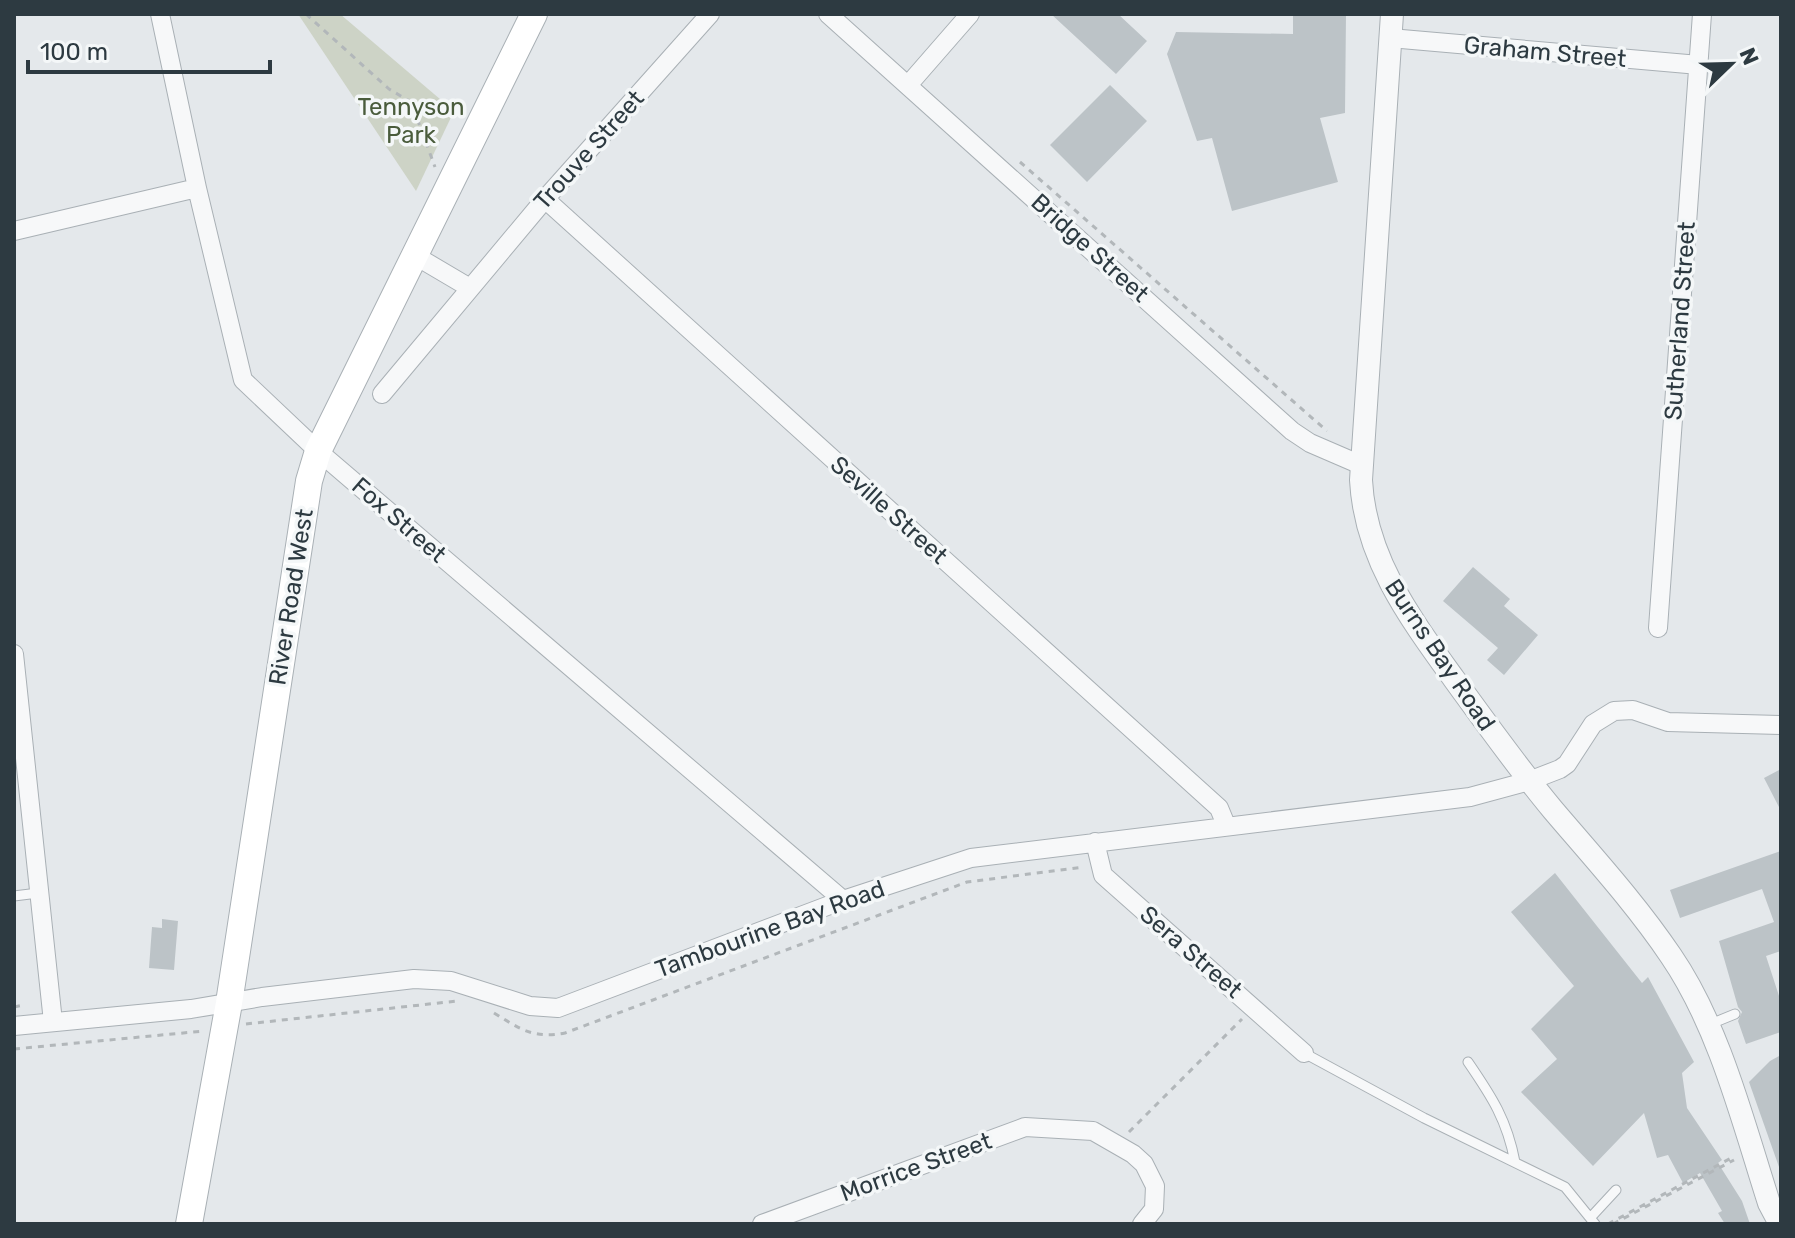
<svg xmlns="http://www.w3.org/2000/svg" width="1795" height="1238" viewBox="0 0 1795 1238" font-family="Rubik,sans-serif">
<style>
.green{fill:#cdd3c6}
.building{fill:#bcc3c7}
.lines{fill:none;stroke-linecap:round;stroke-linejoin:round}
.service-casing{stroke:#a9b0b5;stroke-width:11}
.minor-casing{stroke:#a9b0b5;stroke-width:20}
.tertiary-casing{stroke:#a9b0b5;stroke-width:24}
.secondary-casing{stroke:#a9b0b5;stroke-width:28}
.path{stroke:#b2b7ba;stroke-width:3;stroke-dasharray:6 6;stroke-linecap:butt}
.service{stroke:#f7f8f9;stroke-width:9}
.minor{stroke:#f7f8f9;stroke-width:18}
.tertiary{stroke:#f7f8f9;stroke-width:22}
.secondary{stroke:#fff;stroke-width:26}
.labels{text-anchor:middle;stroke-width:7;stroke-linejoin:round;paint-order:stroke}
.street-label{font-size:24px;fill:#2d3a41;stroke:#f4f7f8}
.park-label{font-size:24px;fill:#4a5c3c;stroke:#f4f7f8}
</style>
<rect width="100%" height="100%" fill="#e4e8eb"/>
<path class="green" d="M 298,14 L 340,14 L 454,111 L 416,191 Z"/>
<path class="building" d="M 1051,14 L 1118,14 L 1147,41 L 1116,74 Z
M 1293,14 L 1346,14 L 1345,113 L 1320,118 L 1338,182 L 1232,211 L 1212,138 L 1197,141 L 1167,54 L 1176,32 L 1293,34 Z
M 1110,85 L 1147,121 L 1087,182 L 1050,145 Z
M 1473,567 L 1510,599 L 1504,606 L 1538,635 L 1504,675 L 1487,660 L 1498,648 L 1443,601 Z
M 1781,769 L 1781,811 L 1764,778 Z
M 1781,851 L 1781,951 L 1766,956 L 1781,1002 L 1781,1032 L 1746,1044 L 1738,1021 L 1742,1012 L 1738,1007 L 1719,941 L 1774,922 L 1762,889 L 1680,918 L 1670,890 Z
M 1555,873 L 1642,983 L 1648,977 L 1694,1062 L 1682,1073 L 1687,1108 L 1722,1160 L 1718,1163 L 1742,1201 L 1750,1224 L 1725,1224 L 1718,1213 L 1722,1211 L 1700,1173 L 1683,1183 L 1668,1155 L 1657,1158 L 1644,1113 L 1593,1166 L 1521,1092 L 1557,1059 L 1531,1029 L 1574,986 L 1511,912 Z
M 162,919 L 178,921 L 174,970 L 149,968 L 152,927 L 162,928 Z
M 1781,1055 L 1781,1166 L 1779,1167 L 1749,1082 L 1770,1061 Z"/>
<g class="lines">
<defs>
<path id="service" d="M 14,896 L 38,893
M 1708,1025 L 1735,1014
M 1304,1053 L 1424,1118 L 1565,1187 L 1595,1224
M 1468,1062 C 1492,1097 1507,1120 1515,1162
M 1591,1217 L 1616,1190"/>
<path id="minor" d="M 160,14 L 197,188 L 243,380 L 318,451 L 843,900
M 828,14 L 1292,431 L 1310,443 L 1361,465
M 1390,38 L 1699,65
M 909,84 L 970,14
M 545,199 L 1219,808 L 1226,825
M 14,231 L 197,188
M 414,255 L 470,288
M 382,394 L 545,199 L 710,14
M 1658,628 L 1702,14
M 14,654 L 53,1022
M 1095,842 L 1103,875 L 1304,1053
M 14,1026 L 191,1009 L 262,997 L 414,979 L 451,981 L 530,1006 L 558,1008 L 843,900 L 971,858 L 1470,797 L 1529,781 L 1560,769 L 1567,764 L 1593,724 L 1614,711 L 1633,710 L 1668,722 L 1781,725
M 762,1224 L 1025,1127 L 1093,1131 L 1133,1154 L 1144,1164 L 1155,1186 L 1154,1209 L 1142,1224"/>
<path id="tertiary" d="M 1392,14 L 1361,480 C 1365,558 1410,618 1454,679 C 1486,723 1518,768 1553,810 C 1593,857 1636,904 1671,956 C 1719,1026 1743,1122 1769,1203 L 1777,1218"/>
<path id="secondary" d="M 189,1224 L 229,1003 L 309,481 L 318,451 L 534,14"/>
</defs>
<use href="#service" class="service-casing"/>
<use href="#minor" class="minor-casing"/>
<use href="#tertiary" class="tertiary-casing"/>
<use href="#secondary" class="secondary-casing"/>
<path class="path" d="M 306,14 L 389,89 L 411,102 L 435,167
M 1020,162 L 1327,431
M 14,1007 L 24,1005
M 494,1013 C 520,1029 533,1039 565,1033 L 967,882 L 1084,867
M 246,1024 L 457,1001
M 14,1049 L 204,1031
M 1129,1132 L 1242,1019
M 1608,1224 L 1733,1157
M 1613,1224 L 1734,1160"/>
<use href="#service" class="service"/>
<use href="#minor" class="minor"/>
<use href="#tertiary" class="tertiary"/>
<use href="#secondary" class="secondary"/>
</g>
<g class="labels">
<g class="street-label">
<text transform="translate(1545 52) rotate(5)" y="8">Graham Street</text>
<text transform="translate(589 150) rotate(-48)" y="8">Trouve Street</text>
<text transform="translate(1090 248) rotate(42)" y="8">Bridge Street</text>
<text transform="translate(1680 321) rotate(-86)" y="8">Sutherland Street</text>
<text transform="translate(889 510) rotate(42)" y="8">Seville Street</text>
<text transform="translate(399 520) rotate(41)" y="8">Fox Street</text>
<text transform="translate(291 597) rotate(-81)" y="8">River Road West</text>
<text transform="translate(1440 655) rotate(56)" y="8">Burns Bay Road</text>
<text transform="translate(770 929) rotate(-20)" y="8">Tambourine Bay Road</text>
<text transform="translate(1191 952) rotate(41)" y="8">Sera Street</text>
<text transform="translate(916 1167) rotate(-20)" y="8">Morrice Street</text>
</g>
<g class="park-label">
<text x="411" y="115">Tennyson<tspan x="411" dy="28">Park</tspan></text>
</g>
</g>
<rect width="1795" height="1238" fill="none" stroke="#2d3a41" stroke-width="32"/>
<g transform="translate(1731 64) rotate(67)" stroke="#f4f7f8" stroke-width="6" paint-order="stroke">
<path d="M0-6L14 30L0 20L-14 30Z" fill="#2d3a41"/>
<text y="-12" font-size="22" font-weight="bold" text-anchor="middle" fill="#2d3a41">N</text>
</g>
<path d="M28 60v12h242v-12" fill="none" stroke="#2d3a41" stroke-width="4"/>
<text x="40" y="60" font-size="24" fill="#2d3a41" stroke="#f4f7f8" stroke-width="6" paint-order="stroke">100 m</text>
</svg>
